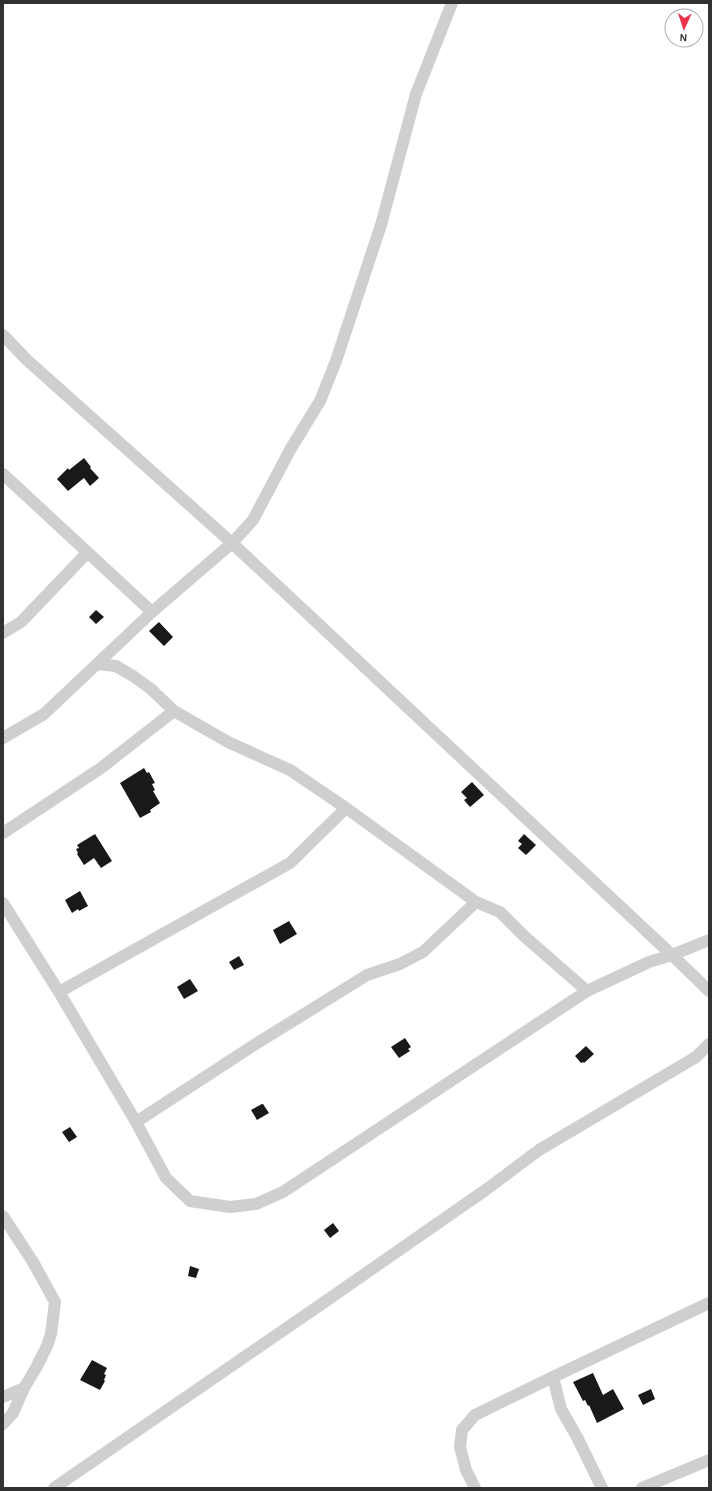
<svg xmlns="http://www.w3.org/2000/svg" width="712" height="1491" viewBox="0 0 712 1491" font-family="Karla,sans-serif">
<style>
.building{fill:#191919}
.lines{fill:none;stroke-linecap:round;stroke-linejoin:round}
.minor{stroke:#cfcfcf;stroke-width:12}
</style>
<rect width="100%" height="100%" fill="#fff"/>
<path class="building" d="M 84,458 L 91,467 L 90,468 L 99,478 L 90,486 L 84,478 L 68,491 L 57,479 L 68,468 L 69,470 Z
M 96,610 L 104,617 L 96,624 L 89,617 Z
M 159,622 L 173,637 L 164,646 L 149,631 Z
M 144,768 L 147,773 L 149,772 L 155,783 L 152,784 L 155,790 L 153,791 L 160,803 L 150,810 L 151,812 L 140,818 L 120,783 Z
M 472,782 L 484,795 L 470,807 L 464,800 L 467,798 L 461,792 Z
M 95,834 L 112,861 L 101,868 L 94,858 L 84,865 L 77,854 L 78,853 L 76,849 L 79,848 L 77,845 Z
M 524,834 L 536,845 L 526,855 L 518,848 L 522,844 L 518,841 Z
M 80,891 L 88,906 L 79,911 L 78,909 L 72,913 L 65,900 Z
M 289,921 L 297,934 L 280,944 L 273,930 Z
M 239,956 L 244,965 L 234,970 L 229,962 Z
M 190,979 L 198,991 L 184,999 L 177,987 Z
M 405,1038 L 411,1047 L 408,1049 L 410,1051 L 399,1058 L 391,1047 Z
M 586,1046 L 594,1054 L 584,1063 L 583,1062 L 581,1063 L 575,1056 Z
M 262,1104 L 263,1104 L 269,1113 L 257,1120 L 251,1110 Z
M 70,1127 L 77,1137 L 69,1142 L 62,1132 Z
M 333,1223 L 339,1231 L 330,1238 L 324,1230 Z
M 190,1266 L 199,1269 L 196,1278 L 188,1276 Z
M 92,1360 L 107,1368 L 104,1374 L 106,1375 L 104,1380 L 105,1381 L 100,1390 L 80,1380 Z
M 593,1373 L 603,1395 L 613,1389 L 624,1409 L 597,1423 L 589,1405 L 588,1406 L 585,1400 L 583,1401 L 573,1382 Z
M 651,1389 L 655,1399 L 643,1405 L 638,1395 Z"/>
<g class="lines">
<path class="minor" d="M 3,335 L 27,360 L 232,543 L 672,955 L 709,991
M 3,474 L 152,612
M 3,633 L 21,622 L 87,553
M 97,664 L 116,666 L 133,676 L 151,689 L 174,711 L 228,742 L 290,770 L 346,808 L 476,902 L 500,912 L 524,936 L 587,991
M 3,738 L 44,714 L 152,612 L 232,543 L 253,520 L 290,450 L 320,401 L 336,361 L 381,225 L 416,94 L 452,3
M 3,833 L 101,768 L 174,711
M 3,903 L 59,992 L 136,1122 L 166,1178 L 190,1201 L 230,1207 L 256,1204 L 283,1192 L 587,991 L 649,962 L 672,955 L 709,940
M 59,992 L 290,863 L 346,808
M 136,1122 L 251,1047 L 367,975 L 400,964 L 423,952 L 476,902
M 3,1216 L 33,1262 L 55,1302 L 51,1334 L 47,1346 L 36,1368 L 24,1388 L 3,1397
M 553,1377 L 561,1409 L 577,1437 L 602,1488
M 3,1424 L 13,1413 L 24,1388
M 54,1488 L 323,1303 L 487,1189 L 539,1150 L 696,1057 L 709,1044
M 475,1488 L 466,1470 L 460,1447 L 462,1430 L 475,1415 L 553,1377 L 709,1303
M 642,1488 L 709,1460"/>
</g>
<rect width="712" height="1491" fill="none" stroke="#323232" stroke-width="8"/>
<g transform="translate(684 28) rotate(183)"><circle r="19" fill="#ffffff" stroke="#adadad"/>
<path d="M0-3L7 15L0 10L-7 15Z" fill="#eb334d"/>
<text y="-6" font-size="11" font-weight="bold" text-anchor="middle" fill="#323232">N</text>
</g>
</svg>
